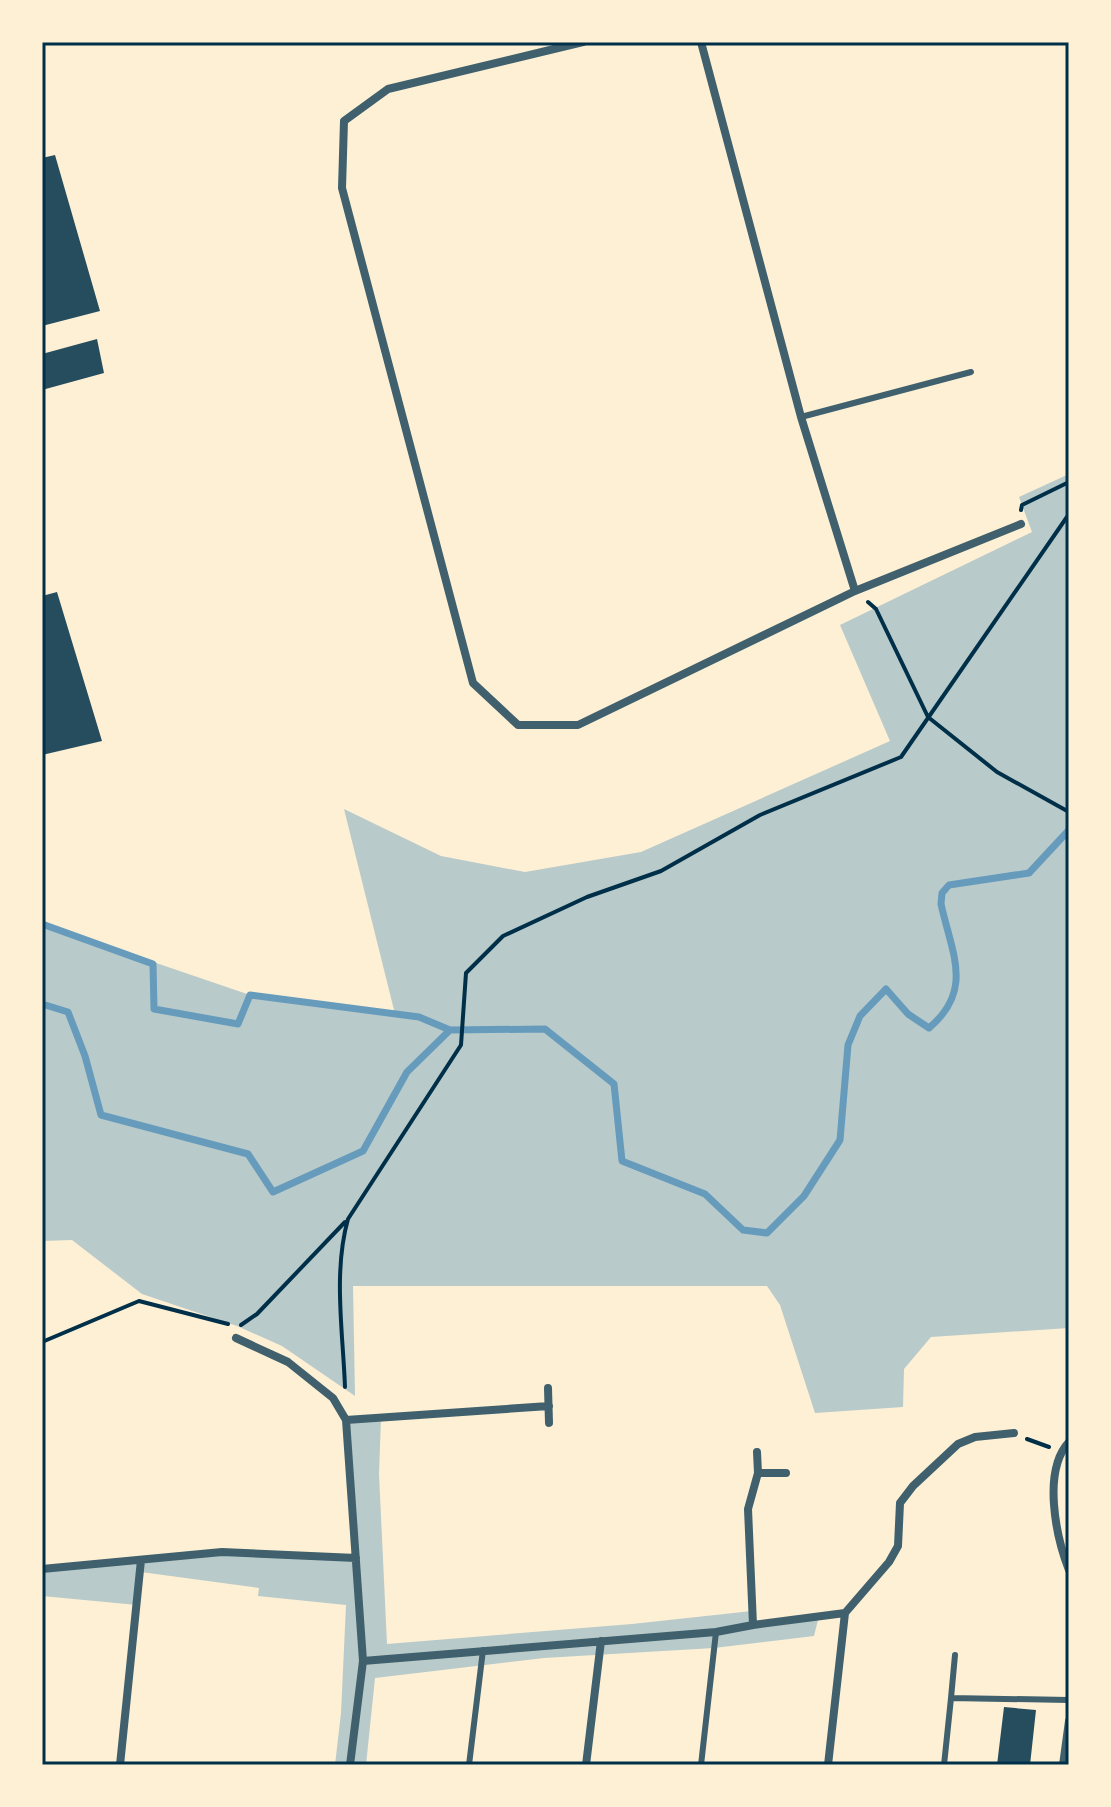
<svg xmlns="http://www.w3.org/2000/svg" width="1111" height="1807" viewBox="0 0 1111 1807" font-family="'Libre Baskerville',serif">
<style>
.green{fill:#b9caca}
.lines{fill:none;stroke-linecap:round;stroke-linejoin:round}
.stream{stroke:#669bbc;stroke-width:7}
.building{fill:#264d5e}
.path{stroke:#003049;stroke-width:4}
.service{stroke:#3f606c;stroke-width:6}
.minor{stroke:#3f606c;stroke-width:8}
.neatline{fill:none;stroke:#003049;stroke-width:3}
</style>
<rect width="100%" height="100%" fill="#fdf0d5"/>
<path class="green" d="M 1069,474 L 1069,1328 L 931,1337 L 904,1369 L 903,1407 L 815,1413 L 780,1305 L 767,1286 L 353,1286 L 355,1396 L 282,1346 L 237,1326 L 142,1294 L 72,1240 L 42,1241 L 42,924 L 250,995 L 395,1014 L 344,809 L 441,856 L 525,872 L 641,852 L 890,741 L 840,625 L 1032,532 L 1019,497 Z
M 381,1418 L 379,1474 L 387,1644 L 632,1624 L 752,1611 L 753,1624 L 819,1616 L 814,1636 L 714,1648 L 544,1658 L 375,1678 L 366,1765 L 335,1765 L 341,1713 L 346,1605 L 258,1596 L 259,1588 L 141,1572 L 137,1605 L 42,1596 L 42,1569 L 222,1552 L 356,1558 L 346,1420 Z"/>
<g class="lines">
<path class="stream" d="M 42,924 L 153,964 L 154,1009 L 238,1024 L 250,995 L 419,1017 L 450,1030 L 545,1029 L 614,1084 L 622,1161 L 705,1194 L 743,1230 L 767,1233 L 804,1196 L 840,1140 L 848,1045 L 860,1016 L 886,989 L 908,1014 L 929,1028 C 974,990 952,954 941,904 L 942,893 L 949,885 L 1029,873 L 1069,830
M 42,1004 L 68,1012 L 85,1056 L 101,1115 L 248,1154 L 273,1192 L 363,1151 L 407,1072 L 450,1030"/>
</g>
<path class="building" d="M 55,155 L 100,311 L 42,326 L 42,158 Z
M 97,339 L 104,373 L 42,390 L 42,354 Z
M 57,592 L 102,741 L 42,755 L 42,596 Z
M 1004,1707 L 1036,1710 L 1030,1765 L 997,1765 Z"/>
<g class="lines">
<path class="path" d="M 1021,510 L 1022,505 L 1069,482
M 868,602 L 876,609 L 928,717 L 997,772 L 1069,812
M 241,1325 L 257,1314 L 345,1222
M 42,1342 L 139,1301 L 228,1324
M 345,1387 C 343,1333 333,1272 348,1219 L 461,1045 L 466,973 L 503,936 L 587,897 L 661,871 L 760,815 L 901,757 L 1069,514
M 1027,1439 L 1049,1447"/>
<path class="service" d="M 801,417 L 971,372
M 951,1698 L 955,1655
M 469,1765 L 483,1650
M 701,1765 L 716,1632
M 944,1765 L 951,1698 L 1069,1700"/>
<path class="minor" d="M 583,42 L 388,89 L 344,121 L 342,188 L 473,683 L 518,725 L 578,725 L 855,591 L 1021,524
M 701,42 L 801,417 L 855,591
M 236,1338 L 288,1362 L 333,1398 L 346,1420 L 363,1661 L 350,1765
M 548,1388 L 549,1423
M 346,1420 L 549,1406
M 1069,1442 C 1042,1471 1056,1537 1069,1570
M 758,1473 L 786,1473
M 42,1569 L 222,1552 L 356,1558
M 753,1625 L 748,1509 L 758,1473 L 757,1452
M 363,1661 L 716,1632 L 753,1625 L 845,1613
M 120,1765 L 141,1560
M 586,1765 L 601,1641
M 828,1765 L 845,1613 L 889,1562 L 898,1546 L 900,1503 L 913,1486 L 958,1444 L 975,1437 L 1014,1433
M 1063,1765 L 1069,1721"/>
</g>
<rect width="1111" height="1807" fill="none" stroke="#fdf0d5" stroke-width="88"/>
<rect x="44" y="44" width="1023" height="1719" class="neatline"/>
</svg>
